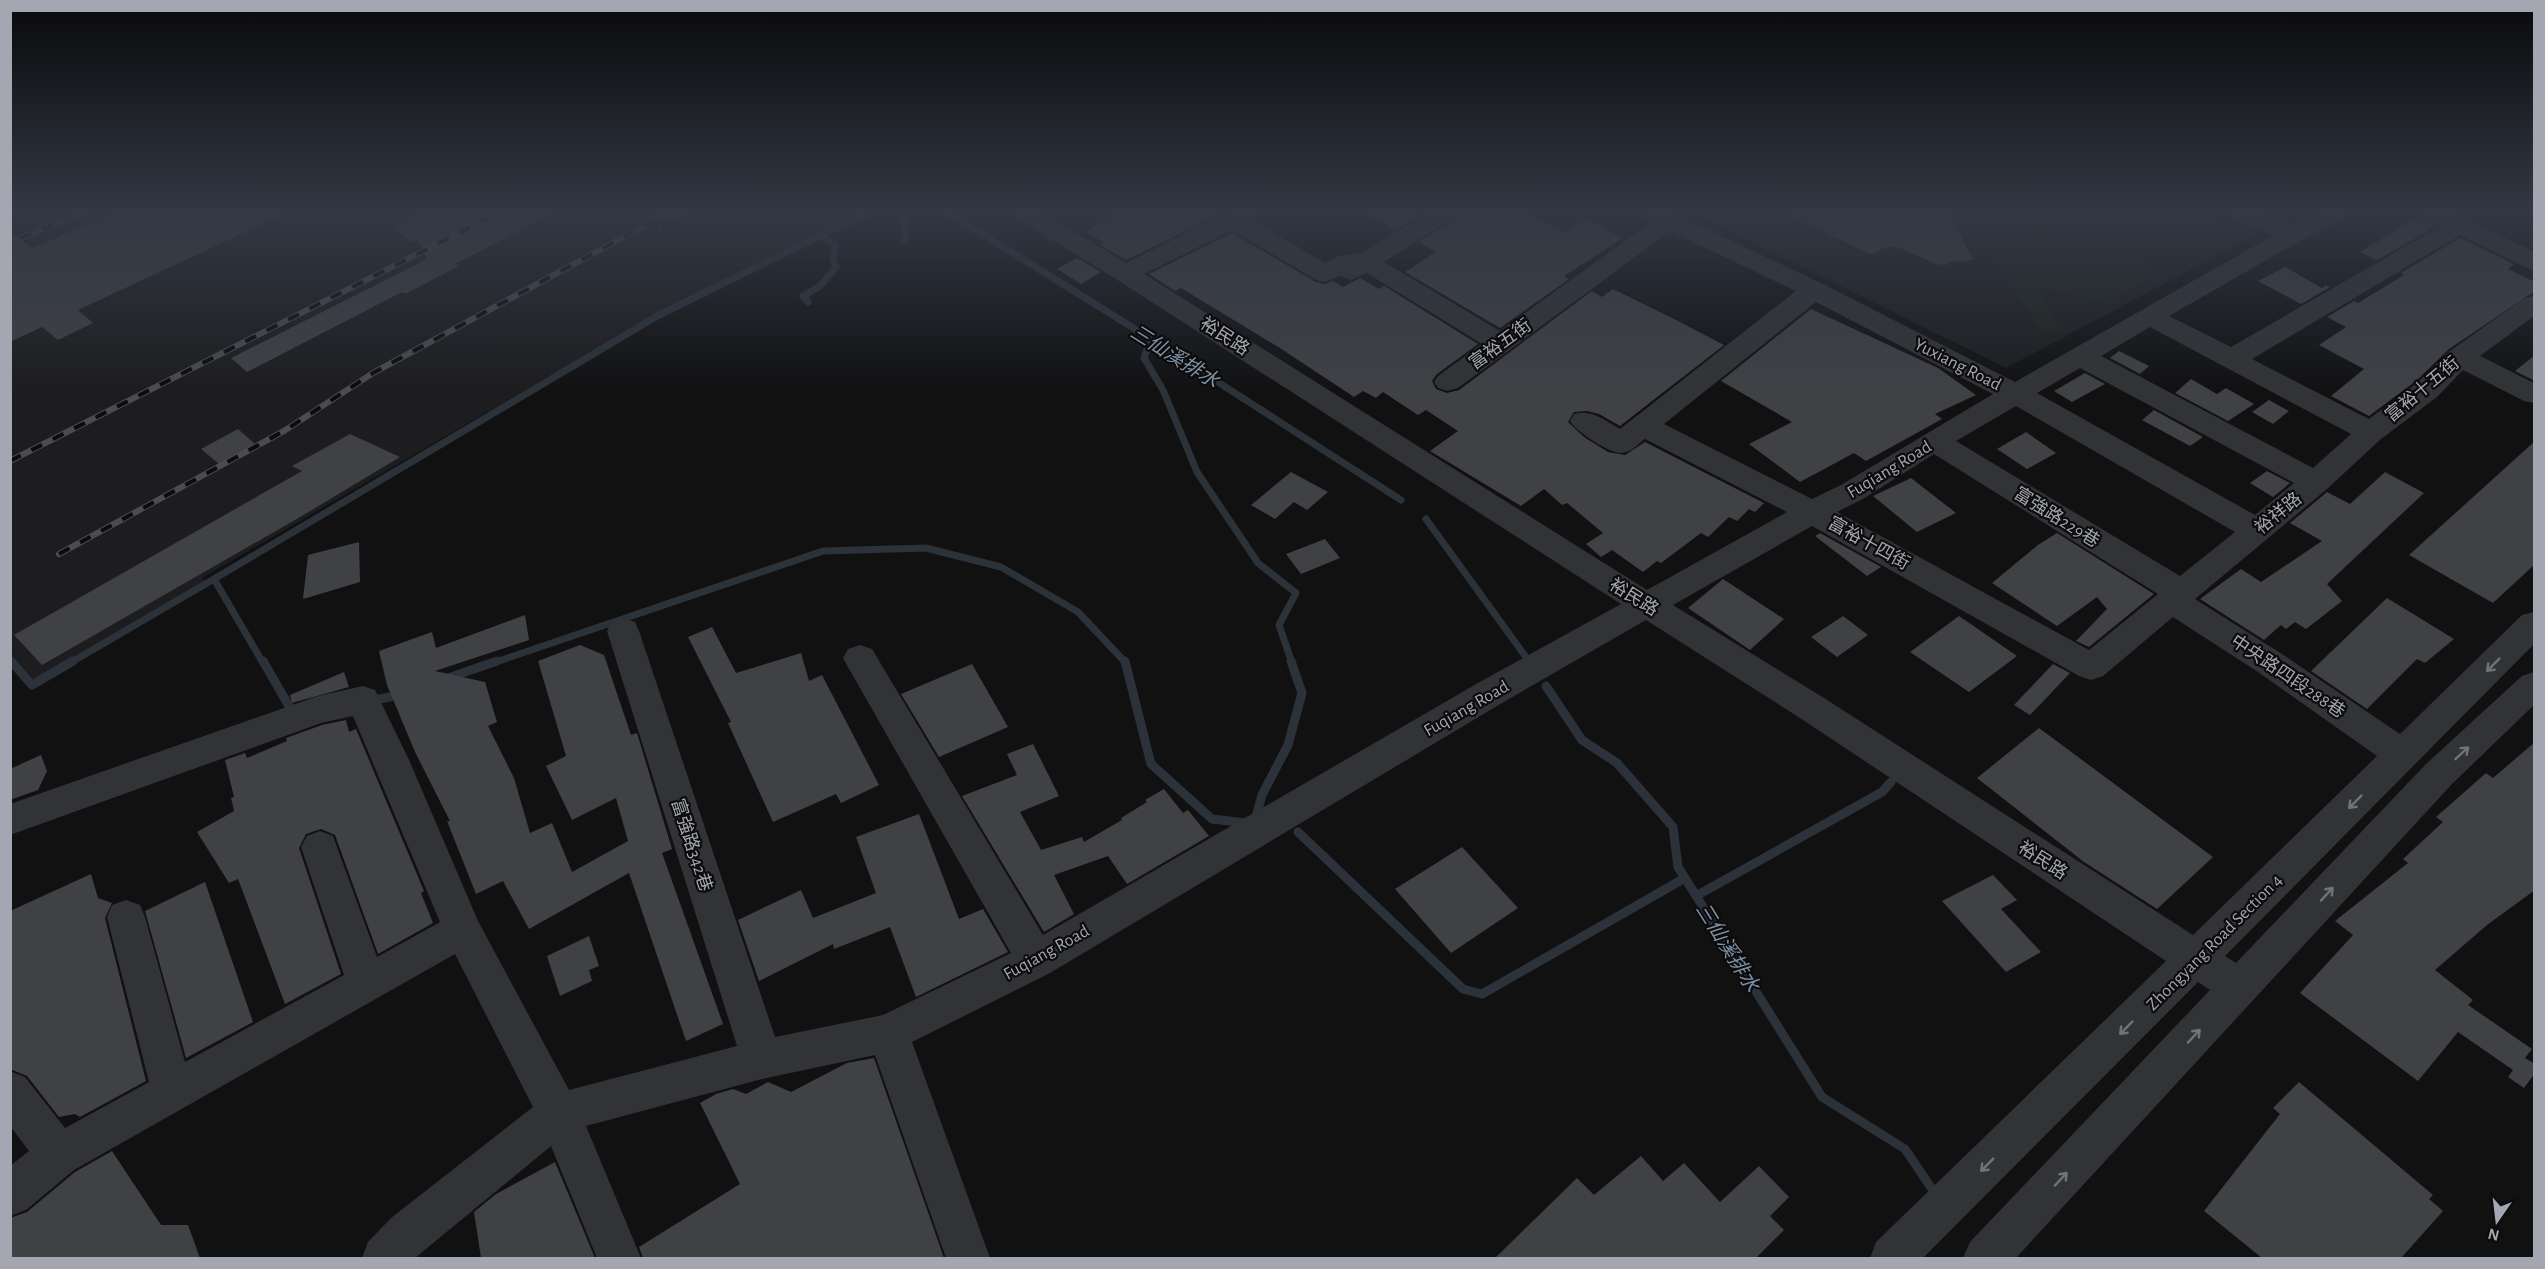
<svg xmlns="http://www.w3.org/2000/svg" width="2545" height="1269" viewBox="0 0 2545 1269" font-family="'Alegreya Sans','Noto Sans TC',sans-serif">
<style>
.built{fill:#1d1d1f}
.green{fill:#1d241e}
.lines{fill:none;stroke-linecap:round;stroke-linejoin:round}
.stream-far1{stroke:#2c3239;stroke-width:7}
.stream{stroke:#2c3239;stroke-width:9}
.building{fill:#404145}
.minor{fill:#323336;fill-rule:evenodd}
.rail-casing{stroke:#4b4c51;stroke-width:6}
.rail{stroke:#0c0c0d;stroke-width:4;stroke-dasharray:12;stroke-linecap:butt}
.oneway{stroke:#71737a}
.labels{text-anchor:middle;stroke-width:4.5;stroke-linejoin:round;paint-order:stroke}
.street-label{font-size:18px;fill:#a4a7b1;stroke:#0c0c0d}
.water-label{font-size:20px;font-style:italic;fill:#7e93a8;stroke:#0c0c0d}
</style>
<rect width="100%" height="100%" fill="#111112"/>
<path class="built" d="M 11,213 L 858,213 L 666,308 L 202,578 L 206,583 L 36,682 L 11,654 Z
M 1694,213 L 2202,213 L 2259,233 L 2006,368 Z"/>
<path class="green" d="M 1964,213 L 2116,213 C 2125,226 2139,240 2146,254 C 2150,264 2149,277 2141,283 C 2108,309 2070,294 2035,285 L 2062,331 L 2041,331 Z"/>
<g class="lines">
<path class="stream-far1" d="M 905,213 L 905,240
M 949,213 L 1151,339 L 1401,500
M 808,302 L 803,296 L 820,286 L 836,267 L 833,259 L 835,246 L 822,235
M 1151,339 L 1144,358 L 1163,390 L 1197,472 L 1258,563 L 1296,593 L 1279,625 L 1292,663
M 1426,519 L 1528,660
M 214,579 L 659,315 L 866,213
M 10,660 L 13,663
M 70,663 L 214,579 L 263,663
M 493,663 L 823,551 L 926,548 L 1001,567 L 1078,612 L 1126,663"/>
<path class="stream" d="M 11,661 L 32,685 L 73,661
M 263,661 L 293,713
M 1125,661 L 1151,764 L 1212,819 L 1246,823
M 448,678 L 497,661
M 1546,686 L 1582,740 L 1617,763 L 1673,827 L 1678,867 L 1822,1097 L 1905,1149 L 1934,1192
M 370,701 L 399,695
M 1255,820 L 1262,795 L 1288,745 L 1302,693 L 1291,661
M 1298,832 L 1463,989 L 1482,994 L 1685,878
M 1696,896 L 1882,792 L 1891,782"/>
</g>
<path class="building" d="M 113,213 L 286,213 L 78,310 L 93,323 L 58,340 L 42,327 L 10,342 L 10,231 L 32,248 Z
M 420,213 L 554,213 L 455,264 L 459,266 L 405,294 L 402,292 L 247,372 L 231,358 L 427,259 L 418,240 L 412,242 L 392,227 Z
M 1116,213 L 1216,213 L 1219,215 L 1126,260 L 1100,245 L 1104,242 L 1085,232 Z
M 1366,213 L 1422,213 L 1396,230 Z
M 1459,213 L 1525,213 L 1564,232 L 1586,219 L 1623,238 L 1564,276 L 1569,279 L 1500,328 L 1405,272 L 1436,252 L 1419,242 L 1455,220 Z
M 1784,213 L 1949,213 L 1973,260 L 1950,262 L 1945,265 L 1936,264 L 1898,247 L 1885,247 L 1872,255 Z
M 2417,217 L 2436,226 L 2377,260 L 2360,252 Z
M 1232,233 L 1316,282 L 1325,284 L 1333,281 L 1343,287 L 1360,278 L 1379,289 L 1384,286 L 1478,344 L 1437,374 L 1432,381 L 1436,389 L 1447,393 L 1459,390 L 1592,291 L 1602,297 L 1613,289 L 1676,320 L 1724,345 L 1620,426 L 1599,414 L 1587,411 L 1574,412 L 1568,422 L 1584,437 L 1608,452 L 1625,455 L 1645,442 L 1764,503 L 1755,512 L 1749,509 L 1737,521 L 1729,517 L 1708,537 L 1701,533 L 1661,563 L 1657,561 L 1643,572 L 1612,550 L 1601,557 L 1586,544 L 1603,533 L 1567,503 L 1562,505 L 1544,489 L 1521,506 L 1430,451 L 1458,431 L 1426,410 L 1418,415 L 1383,392 L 1376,398 L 1363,391 L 1354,397 L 1280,348 L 1181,288 L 1175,291 L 1149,274 Z
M 2460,238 L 2514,264 L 2508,269 L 2535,282 L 2535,291 L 2449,349 L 2416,381 L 2369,416 L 2331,396 L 2364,369 L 2319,345 L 2346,327 L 2327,317 L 2354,301 L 2358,303 L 2404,275 L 2401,273 Z
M 1077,258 L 1101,272 L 1081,284 L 1057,269 Z
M 2285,267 L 2322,288 L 2326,285 L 2330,287 L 2301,304 L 2258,281 Z
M 1811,309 L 1938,368 L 1976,395 L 1935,414 L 1942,419 L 1866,461 L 1854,453 L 1800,482 L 1749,444 L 1792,422 L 1721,381 Z
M 2119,351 L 2149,366 L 2140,374 L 2110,358 Z
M 2535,355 L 2535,381 L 2515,371 Z
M 2085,373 L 2105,384 L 2072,402 L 2054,391 Z
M 2191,379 L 2217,394 L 2226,388 L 2254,404 L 2228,421 L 2175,393 Z
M 2269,400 L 2289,411 L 2273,424 L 2252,412 Z
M 2154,410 L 2203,437 L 2190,446 L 2142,420 Z
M 238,429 L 255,444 L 219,464 L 201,449 Z
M 2026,432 L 2056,453 L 2027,469 L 1997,449 Z
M 350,434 L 400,457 L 307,513 L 42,665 L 14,635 L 302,471 L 292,466 Z
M 2535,441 L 2535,564 L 2493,603 L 2409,555 Z
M 2267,471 L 2290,483 L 2273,497 L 2250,483 Z
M 1291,472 L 1328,492 L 1307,510 L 1294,502 L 1275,519 L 1251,505 Z
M 2385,472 L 2424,493 L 2327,584 L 2342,601 L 2306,629 L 2295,622 L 2286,629 L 2281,625 L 2264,640 L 2200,599 L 2241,569 L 2261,582 L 2322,541 L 2290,523 L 2327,492 L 2350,504 Z
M 1911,478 L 1956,513 L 1917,532 L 1873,496 Z
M 1820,533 L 1881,567 L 1867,576 L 1815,536 Z
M 2057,533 L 2154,594 L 2089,647 L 2076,641 L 2107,609 L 2097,597 L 2057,626 L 1992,583 L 2038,545 Z
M 1325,539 L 1340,558 L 1301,574 L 1286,554 Z
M 359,542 L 360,582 L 303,599 L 308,555 Z
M 1723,579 L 1784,619 L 1750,650 L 1688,608 Z
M 2387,598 L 2454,639 L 2425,663 L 2417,659 L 2367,709 L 2311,671 Z
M 525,615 L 529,640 L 435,671 L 485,682 L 497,722 L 488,726 L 514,778 L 530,833 L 552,823 L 572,872 L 628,841 L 616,798 L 572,820 L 546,766 L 566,756 L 538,661 L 580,645 L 604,655 L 631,735 L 637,733 L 672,849 L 662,853 L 723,1024 L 686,1041 L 629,873 L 529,929 L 503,881 L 476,894 L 447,821 L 450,821 L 415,752 L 387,685 L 379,651 L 432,632 L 436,648 Z
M 1843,616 L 1868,635 L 1837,657 L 1811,637 Z
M 1959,616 L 2017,656 L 1969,692 L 1910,652 Z
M 712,627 L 736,673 L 801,653 L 809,681 L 822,675 L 879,785 L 841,803 L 836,794 L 773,822 L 728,723 L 731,722 L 688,637 Z
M 972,664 L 1008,727 L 939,757 L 901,694 Z
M 2053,664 L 2070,673 L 2030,715 L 2014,705 Z
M 344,672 L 349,687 L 292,703 L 290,695 Z
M 346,720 L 349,732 L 356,729 L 424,891 L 421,893 L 433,923 L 378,954 L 335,835 L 321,829 L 306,834 L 299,848 L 341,974 L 285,1004 L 238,879 L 229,883 L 197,832 L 234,811 L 231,798 L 234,797 L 225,760 L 245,753 L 247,758 L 287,741 L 286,738 L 322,725 Z
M 2039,728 L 2213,857 L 2157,909 L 2084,862 L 1977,778 Z
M 2535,742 L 2535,890 L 2487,925 L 2435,970 L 2473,1000 L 2468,1005 L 2532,1049 L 2525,1058 L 2535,1064 L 2535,1073 L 2524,1088 L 2508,1077 L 2513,1070 L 2458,1032 L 2418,1081 L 2300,993 L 2353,935 L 2335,921 L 2408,863 L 2403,859 L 2443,822 L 2436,817 L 2486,773 L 2493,778 Z
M 1033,744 L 1059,796 L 1020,812 L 1041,850 L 1082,837 L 1084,842 L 1122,820 L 1121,818 L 1147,802 L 1145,800 L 1164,789 L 1183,813 L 1188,810 L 1209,836 L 1127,884 L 1108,856 L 1054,875 L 1074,914 L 1044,932 L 962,796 L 1017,775 L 1007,754 Z
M 41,755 L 47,771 L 38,790 L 10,800 L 10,769 Z
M 919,814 L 959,919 L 983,909 L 1008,952 L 916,997 L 890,927 L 834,949 L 833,944 L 759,981 L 738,920 L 801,890 L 813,918 L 876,893 L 856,837 Z
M 1462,847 L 1518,908 L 1451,953 L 1395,889 Z
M 91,874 L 98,898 L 112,903 L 105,918 L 146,1081 L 80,1117 L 75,1114 L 59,1117 L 27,1076 L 10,1069 L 10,911 Z
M 1993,875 L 2017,900 L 2001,909 L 2041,952 L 2006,972 L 1942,901 Z
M 205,882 L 253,1022 L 186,1058 L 145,911 Z
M 589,936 L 599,966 L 589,970 L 592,981 L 560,996 L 547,956 Z
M 874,1058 L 944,1258 L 643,1258 L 639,1247 L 740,1184 L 700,1103 L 716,1094 L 733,1089 L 746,1094 L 768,1082 L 791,1092 L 847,1063 Z
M 2299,1082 L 2433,1195 L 2429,1199 L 2443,1211 L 2401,1258 L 2262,1258 L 2204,1211 L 2280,1114 L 2273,1108 Z
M 112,1151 L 161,1225 L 188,1225 L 200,1258 L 10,1258 L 10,1218 L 27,1212 L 75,1172 Z
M 1641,1156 L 1663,1181 L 1684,1163 L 1720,1202 L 1759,1166 L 1789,1197 L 1770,1216 L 1784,1230 L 1756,1258 L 1495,1258 L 1577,1178 L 1594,1195 Z
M 555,1162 L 595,1258 L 481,1258 L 474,1212 L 496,1194 Z"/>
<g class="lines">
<path class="minor" d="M 1013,213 L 1043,213 L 1126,263 L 1227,213 L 1259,213 L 1252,220 L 1325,263 L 1338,256 L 1362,253 L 1427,213 L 1457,213 L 1454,218 L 1384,262 L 1500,331 L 1651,222 L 1643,218 L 1640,213 L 1672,213 L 1823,284 L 2015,382 L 2274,235 L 2231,218 L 2228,213 L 2263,213 L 2293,225 L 2316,213 L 2348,213 L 2345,218 L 2303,239 L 2169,316 L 2231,347 L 2441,226 L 2425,218 L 2422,213 L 2454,213 L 2534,252 L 2534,270 L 2525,267 L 2460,235 L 2252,359 L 2369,419 L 2417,383 L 2450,351 L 2525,298 L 2534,296 L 2534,316 L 2480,356 L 2534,383 L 2534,403 L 2524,401 L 2463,370 L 2437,397 L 2381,439 L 2327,489 L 2195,599 L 2282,654 L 2400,734 L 2522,615 L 2534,612 L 2534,644 L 2225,956 L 2236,963 L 2426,764 L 2522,676 L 2534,672 L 2534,705 L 2452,784 L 2016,1258 L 1963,1258 L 1970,1242 L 2210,990 L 2198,982 L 1923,1258 L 1870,1258 L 1876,1242 L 2166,961 L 1800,718 L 1646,620 L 1502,703 L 1050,973 L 912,1042 L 990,1258 L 946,1258 L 875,1055 L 762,1079 L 586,1126 L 641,1258 L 597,1258 L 551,1146 L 415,1258 L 362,1258 L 368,1242 L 391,1218 L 533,1107 L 455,954 L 74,1170 L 26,1210 L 10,1216 L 10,1166 L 29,1151 L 10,1126 L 10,1071 L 25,1077 L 65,1128 L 149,1082 L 107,917 L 112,905 L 126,900 L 140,905 L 145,917 L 185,1062 L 344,975 L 301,847 L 307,836 L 320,831 L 333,836 L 377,957 L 440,922 L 353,716 L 321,723 L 10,835 L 10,804 L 318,696 L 363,686 L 375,690 L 409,760 L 478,921 L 569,1090 L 737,1046 L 607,631 L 611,622 L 623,618 L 635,622 L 639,631 L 775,1037 L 883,1015 L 1011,953 L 848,667 L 843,658 L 848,649 L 860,645 L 872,649 L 1043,935 L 1478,683 L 1621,604 L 1116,279 L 1016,218 ZM 1232,230 L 1316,280 L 1325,282 L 1340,276 L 1350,280 L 1367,273 L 1482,344 L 1438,376 L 1434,382 L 1438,388 L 1448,391 L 1458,388 L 1670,231 L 1796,291 L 1620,429 C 1604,420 1592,409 1574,414 L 1570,421 C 1575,431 1609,453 1621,453 C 1631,453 1638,444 1645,439 L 1787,512 L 1647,590 L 1144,274 ZM 1816,302 L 1993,394 L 1841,485 L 1812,499 L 1664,424 ZM 2150,327 L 2351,434 L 2313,468 L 2101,356 ZM 2080,368 L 2294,483 L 2255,515 L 2037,393 ZM 2016,406 L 2235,532 L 2180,576 L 1956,441 ZM 1934,454 L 2158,594 L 2089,650 L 1837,512 L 1863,499 ZM 1812,526 L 2079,676 L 2091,680 L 2103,676 L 2173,617 L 2258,672 L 2377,756 L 2193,935 L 1824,698 L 1673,605 Z"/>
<defs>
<path id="rail" d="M 661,226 L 683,213
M 20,238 L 83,213
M 10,461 L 498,213
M 59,554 L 284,431 L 373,373 L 668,213"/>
</defs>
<use href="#rail" class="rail-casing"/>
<use href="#rail" class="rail"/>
</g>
<defs><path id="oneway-shaft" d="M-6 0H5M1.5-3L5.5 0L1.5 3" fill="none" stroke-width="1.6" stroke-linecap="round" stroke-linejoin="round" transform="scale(1.5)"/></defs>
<g class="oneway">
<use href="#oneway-shaft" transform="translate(2493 665) rotate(135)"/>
<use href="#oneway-shaft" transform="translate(2462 753) rotate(-43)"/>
<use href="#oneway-shaft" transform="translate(2355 802) rotate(135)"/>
<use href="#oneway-shaft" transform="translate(2327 894) rotate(-47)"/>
<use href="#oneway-shaft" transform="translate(2126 1028) rotate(135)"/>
<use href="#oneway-shaft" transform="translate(2194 1036) rotate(-47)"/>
<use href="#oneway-shaft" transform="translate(1987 1165) rotate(135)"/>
<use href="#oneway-shaft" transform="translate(2061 1179) rotate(-47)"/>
</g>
<linearGradient id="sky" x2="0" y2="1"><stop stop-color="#09090a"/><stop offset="0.54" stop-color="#323844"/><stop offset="1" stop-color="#323844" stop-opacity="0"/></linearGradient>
<rect width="2545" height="391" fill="url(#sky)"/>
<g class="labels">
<g class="street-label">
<text transform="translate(1225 336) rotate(33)" y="6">裕民路</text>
<text transform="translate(1500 344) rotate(-36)" y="6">富裕五街</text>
<text transform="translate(1958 364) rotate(27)" y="6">Yuxiang Road</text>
<text transform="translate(2422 389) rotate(-40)" y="6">富裕十五街</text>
<text transform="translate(1889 469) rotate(-31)" y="6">Fuqiang Road</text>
<text transform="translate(2278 513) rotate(-39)" y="6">裕祥路</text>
<text transform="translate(2057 517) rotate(32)" y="6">富強路229巷</text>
<text transform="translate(1869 543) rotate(29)" y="6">富裕十四街</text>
<text transform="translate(1634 597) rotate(32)" y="6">裕民路</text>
<text transform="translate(2288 676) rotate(34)" y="6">中央路四段288巷</text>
<text transform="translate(1466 708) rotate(-30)" y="6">Fuqiang Road</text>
<text transform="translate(692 845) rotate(72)" y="6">富強路342巷</text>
<text transform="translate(2043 860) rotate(33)" y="6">裕民路</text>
<text transform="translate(2214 942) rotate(-45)" y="6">Zhongyang Road Section 4</text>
<text transform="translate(1046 952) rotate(-29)" y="6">Fuqiang Road</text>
</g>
<g class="water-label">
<text transform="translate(1175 356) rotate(32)" y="7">三仙溪排水</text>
<text transform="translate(1728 947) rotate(58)" y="7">三仙溪排水</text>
</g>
</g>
<rect width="2545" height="1269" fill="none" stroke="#a4a7b1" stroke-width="24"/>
<g transform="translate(2497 1221) rotate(194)" stroke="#0c0c0d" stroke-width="4.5" paint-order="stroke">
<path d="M0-4.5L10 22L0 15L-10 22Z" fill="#a4a7b1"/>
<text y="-9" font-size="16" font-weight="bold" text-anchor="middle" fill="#a4a7b1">N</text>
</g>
</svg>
